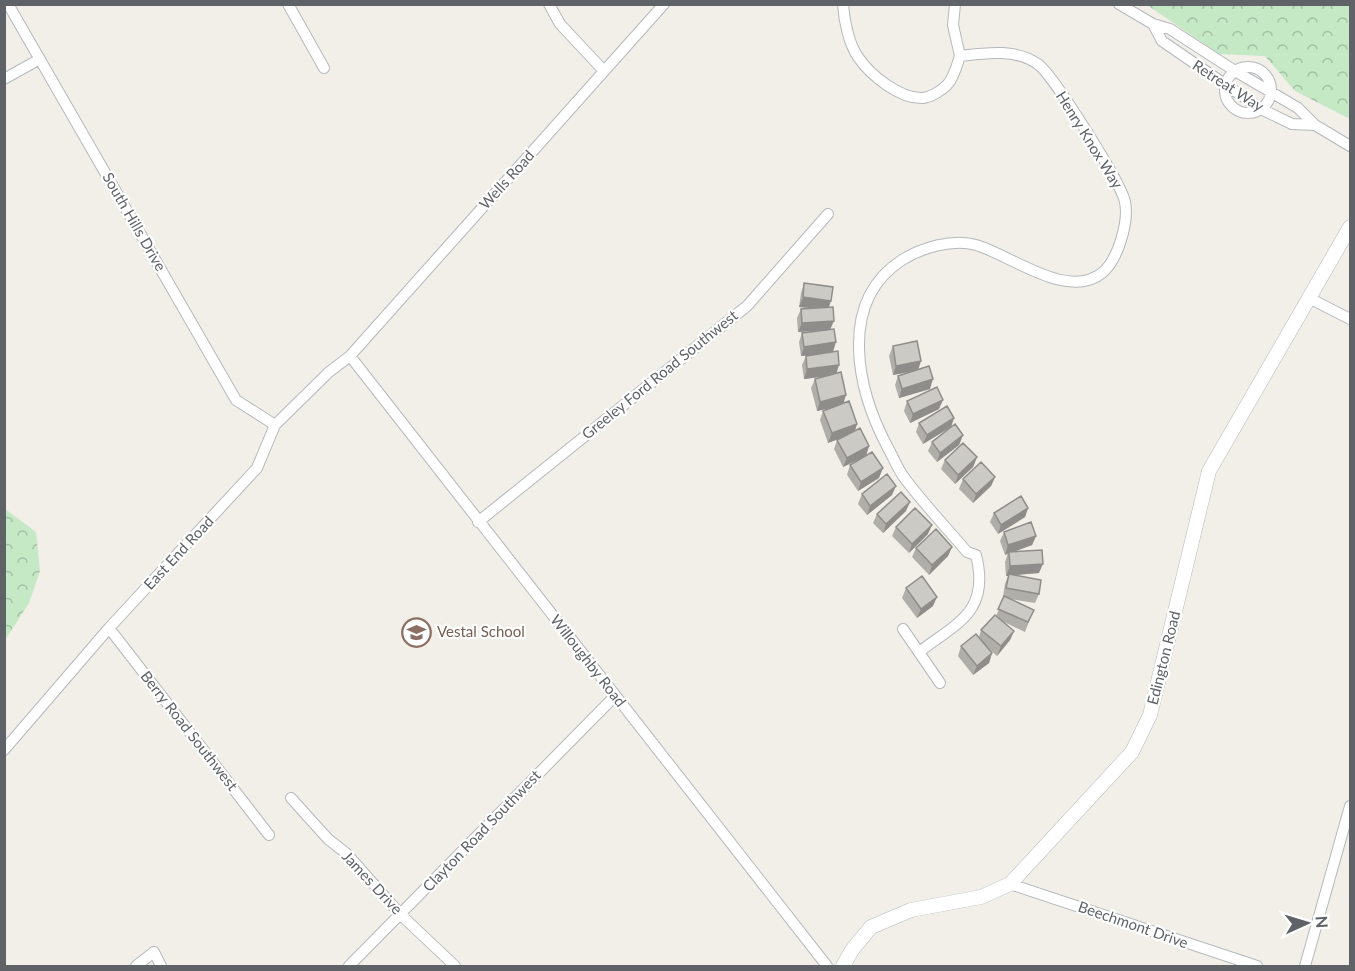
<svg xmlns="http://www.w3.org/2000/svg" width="1355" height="971" viewBox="0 0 1355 971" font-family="Lato,sans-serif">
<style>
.forest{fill:url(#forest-crowns)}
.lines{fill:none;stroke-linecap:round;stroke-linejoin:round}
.minor-casing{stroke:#b5b8bc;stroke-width:12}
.tertiary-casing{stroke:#b5b8bc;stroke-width:15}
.minor{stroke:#fff;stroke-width:10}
.tertiary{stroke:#fff;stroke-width:14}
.wall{fill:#afaea9}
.shaded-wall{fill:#8f8d8a}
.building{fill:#cccac5;stroke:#8f8d8a;stroke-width:1.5}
.labels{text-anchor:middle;stroke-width:4.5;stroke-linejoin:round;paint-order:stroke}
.street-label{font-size:15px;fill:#5f6368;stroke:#fff}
.education-label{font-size:15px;fill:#785e54;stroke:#fff;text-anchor:start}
</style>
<defs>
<pattern id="forest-crowns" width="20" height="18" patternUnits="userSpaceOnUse" patternTransform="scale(1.5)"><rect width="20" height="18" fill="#c5e8c5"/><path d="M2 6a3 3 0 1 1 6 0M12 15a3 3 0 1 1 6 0" fill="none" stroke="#a3c0a4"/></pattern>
</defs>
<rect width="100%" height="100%" fill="#f1efe8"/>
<path class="forest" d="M 1147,5 L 1350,5 L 1350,119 L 1295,91 L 1265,56 L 1219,54 Z
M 5,509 L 36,532 L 40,571 L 29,603 L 5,640 Z"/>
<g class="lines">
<defs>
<path id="minor" d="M 8,4 L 236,400 L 275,425
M 288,4 L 324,68
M 549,4 L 560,24 L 604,71
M 843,4 C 844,21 849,44 858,57 C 871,76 900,99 923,98 C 931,97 941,91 947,85 C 954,78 957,65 960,56
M 955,4 L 953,25 L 960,56
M 1119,4 L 1153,24 L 1170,29 L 1235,71 L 1298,108 L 1315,125 L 1350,146
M 1153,24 L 1162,41 L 1261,109 L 1292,124 L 1315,125
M1225 90a23 23 0 1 1 46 0a23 23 0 1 1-46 0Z
M 4,79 L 40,59
M 1309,298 L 1350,319
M 350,356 L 827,966
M 478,522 L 747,306 L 828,214
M 109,628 L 269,835
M 903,629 L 940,683
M 919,652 C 959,622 990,611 976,555 L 967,552 C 946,527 922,502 903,476 C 897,467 893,457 888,448 C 857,390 837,302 902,260 C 921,248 953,238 976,245 C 1009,254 1067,301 1102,273 C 1118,260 1129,222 1125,202 C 1122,184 1054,77 1039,65 C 1018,48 984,53 960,56
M 4,750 L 109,628 L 257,468 L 275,425 L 329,372 L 350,356 L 664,4
M 291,798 L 328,839 L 347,854 L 400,914 L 455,966
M 1010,884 L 1257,966
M 136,966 L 154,952 L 161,966
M 349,966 L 615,696
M 1305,966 L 1350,806"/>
<path id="tertiary" d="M 843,966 L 852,950 L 871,927 L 911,910 L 981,897 L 1010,884 L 1132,752 L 1150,715 L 1209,471 L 1350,227"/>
</defs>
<use href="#minor" class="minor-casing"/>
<use href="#tertiary" class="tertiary-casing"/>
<use href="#minor" class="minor"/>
<use href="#tertiary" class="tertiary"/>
</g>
<path class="wall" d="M 804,283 L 829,307 L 833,352 L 836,373 L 844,403 L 857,424 L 855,431 L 869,446 L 866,455 L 879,478 L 858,491 L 847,475 L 850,465 L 865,456 L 843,467 L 834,449 L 837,440 L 841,438 L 828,443 L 820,420 L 823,411 L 831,408 L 817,411 L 811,388 L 815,379 L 827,376 L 804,379 L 802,365 L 806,356 L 801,356 L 799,342 L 802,333 L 815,331 L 798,332 L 797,318 L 801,309 L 812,308 L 799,307 L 801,293 Z
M 893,346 L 921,361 L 918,369 L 930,389 L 899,398 L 895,385 L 898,376 L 911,372 L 893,375 L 889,356 Z
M 907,401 L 939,409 L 910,423 L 904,411 Z
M 954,418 L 951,427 L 923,444 L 916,432 L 919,423 Z
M 963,435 L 959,445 L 937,462 L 928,451 L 932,442 Z
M 977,457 L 973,467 L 955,484 L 941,469 L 945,460 Z
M 995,477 L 991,486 L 973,503 L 959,489 L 963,479 Z
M 862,494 L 892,495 L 867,515 L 858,504 Z
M 1028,508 L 1025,517 L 998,534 L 990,522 L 994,513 Z
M 906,511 L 883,533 L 873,523 L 877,514 Z
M 896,527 L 928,534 L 909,553 L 892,536 Z
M 1004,532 L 1036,536 L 1032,545 L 1012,552 L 1039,573 L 1014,575 L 1039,594 L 1035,603 L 1010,599 L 1030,619 L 1025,632 L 1004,622 L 1014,631 L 1010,640 L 997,656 L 987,647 L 992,653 L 989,663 L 973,675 L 958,656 L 961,646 L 979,637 L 981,630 L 996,616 L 1004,598 L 1003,597 L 1005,584 L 1008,576 L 1006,576 L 1005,562 L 1008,553 L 1005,555 L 1000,541 Z
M 952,547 L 948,556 L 929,575 L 912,557 L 916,548 Z
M 906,588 L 933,606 L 917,618 L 902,598 Z"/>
<path class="shaded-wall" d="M 803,297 L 831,301 L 828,310 L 799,307 Z
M 834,321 L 830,330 L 798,332 L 802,323 Z
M 836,342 L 833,352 L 801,356 L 804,347 Z
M 921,361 L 918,370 L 893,375 L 896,366 Z
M 839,365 L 836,375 L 804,379 L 807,369 Z
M 933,379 L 930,389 L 899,398 L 902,389 Z
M 846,395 L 843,405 L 817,411 L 820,402 Z
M 943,400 L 939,409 L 910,423 L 913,414 Z
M 954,418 L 951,427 L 923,444 L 927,435 Z
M 857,424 L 854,433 L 828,443 L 832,433 Z
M 963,435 L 959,445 L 937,462 L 940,453 Z
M 869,446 L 866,456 L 843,467 L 847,458 Z
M 977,457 L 973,467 L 955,484 L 958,475 Z
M 883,468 L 879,478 L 858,491 L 861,482 Z
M 995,477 L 991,486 L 973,503 L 976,494 Z
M 896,486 L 892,495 L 867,515 L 870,506 Z
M 910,502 L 906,511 L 883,533 L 886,524 Z
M 1028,508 L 1025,517 L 998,534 L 1001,525 Z
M 932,525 L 928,534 L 909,553 L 912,544 Z
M 1036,536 L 1032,545 L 1005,555 L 1008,545 Z
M 952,547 L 948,556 L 929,575 L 932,565 Z
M 1043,564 L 1039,573 L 1006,576 L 1010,566 Z
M 937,597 L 933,606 L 917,618 L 921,609 Z
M 1014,631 L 1010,640 L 997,656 L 1001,646 Z
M 992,653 L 989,663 L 973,675 L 977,666 Z"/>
<path class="building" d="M 804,283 L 833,287 L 831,301 L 803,297 Z
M 833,307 L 834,321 L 802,323 L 801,309 Z
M 834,329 L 836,342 L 804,347 L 802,333 Z
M 917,341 L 921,361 L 896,366 L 893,346 Z
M 838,351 L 839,365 L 807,369 L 806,356 Z
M 929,366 L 933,379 L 902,389 L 898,376 Z
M 841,372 L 846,395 L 820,402 L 815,379 Z
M 937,387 L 943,400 L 913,414 L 907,401 Z
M 849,401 L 857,424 L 832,433 L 823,411 Z
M 947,406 L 954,418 L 927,435 L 919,423 Z
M 955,424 L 963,435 L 940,453 L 932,442 Z
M 860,428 L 869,446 L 847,458 L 837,440 Z
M 963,443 L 977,457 L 958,475 L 945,460 Z
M 872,452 L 883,468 L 861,482 L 850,465 Z
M 981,462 L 995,477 L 976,494 L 963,479 Z
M 887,474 L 896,486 L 870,506 L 862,494 Z
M 901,492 L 910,502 L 886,524 L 877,514 Z
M 1021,496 L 1028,508 L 1001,525 L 994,513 Z
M 915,508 L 932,525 L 912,544 L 896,527 Z
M 1031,522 L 1036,536 L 1008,545 L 1004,532 Z
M 936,529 L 952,547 L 932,565 L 916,548 Z
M 1042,550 L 1043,564 L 1010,566 L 1009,552 Z
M 1009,574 L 1041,580 L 1039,594 L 1006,588 Z
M 922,576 L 937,597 L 921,609 L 906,588 Z
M 1004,596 L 1034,610 L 1028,622 L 998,609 Z
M 995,615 L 1014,631 L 1001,646 L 981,630 Z
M 976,634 L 992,653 L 977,666 L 961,646 Z"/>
<defs>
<symbol id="school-ring" viewBox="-11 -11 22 22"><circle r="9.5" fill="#fff" stroke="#8d6e63" stroke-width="1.5"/><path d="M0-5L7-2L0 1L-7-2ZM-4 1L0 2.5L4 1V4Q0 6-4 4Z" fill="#8d6e63"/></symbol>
</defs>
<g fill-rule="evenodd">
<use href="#school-ring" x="400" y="616" width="33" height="33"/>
</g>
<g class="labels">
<g class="street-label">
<text transform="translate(1228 86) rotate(33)" y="5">Retreat Way</text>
<text transform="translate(1089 140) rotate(58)" y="5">Henry Knox Way</text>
<text transform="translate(507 180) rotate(-48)" y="5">Wells Road</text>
<text transform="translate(134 222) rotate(60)" y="5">South Hills Drive</text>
<text transform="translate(660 375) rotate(-39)" y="5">Greeley Ford Road Southwest</text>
<text transform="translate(179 553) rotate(-47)" y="5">East End Road</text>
<text transform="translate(1164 658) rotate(-76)" y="5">Edington Road</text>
<text transform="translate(588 661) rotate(52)" y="5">Willoughby Road</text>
<text transform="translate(189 731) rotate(52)" y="5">Berry Road Southwest</text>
<text transform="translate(482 831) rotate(-46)" y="5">Clayton Road Southwest</text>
<text transform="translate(372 883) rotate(47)" y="5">James Drive</text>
<text transform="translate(1133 925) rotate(19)" y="5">Beechmont Drive</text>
</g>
<g class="education-label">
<text x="437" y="637">Vestal School</text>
</g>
</g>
<rect width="1355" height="971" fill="none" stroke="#5f6368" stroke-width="12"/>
<g transform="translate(1307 923) rotate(86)" stroke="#ffffff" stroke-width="4.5" paint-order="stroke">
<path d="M0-4.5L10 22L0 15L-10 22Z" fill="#5f6368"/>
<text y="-9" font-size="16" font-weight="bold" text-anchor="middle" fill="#5f6368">N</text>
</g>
</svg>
